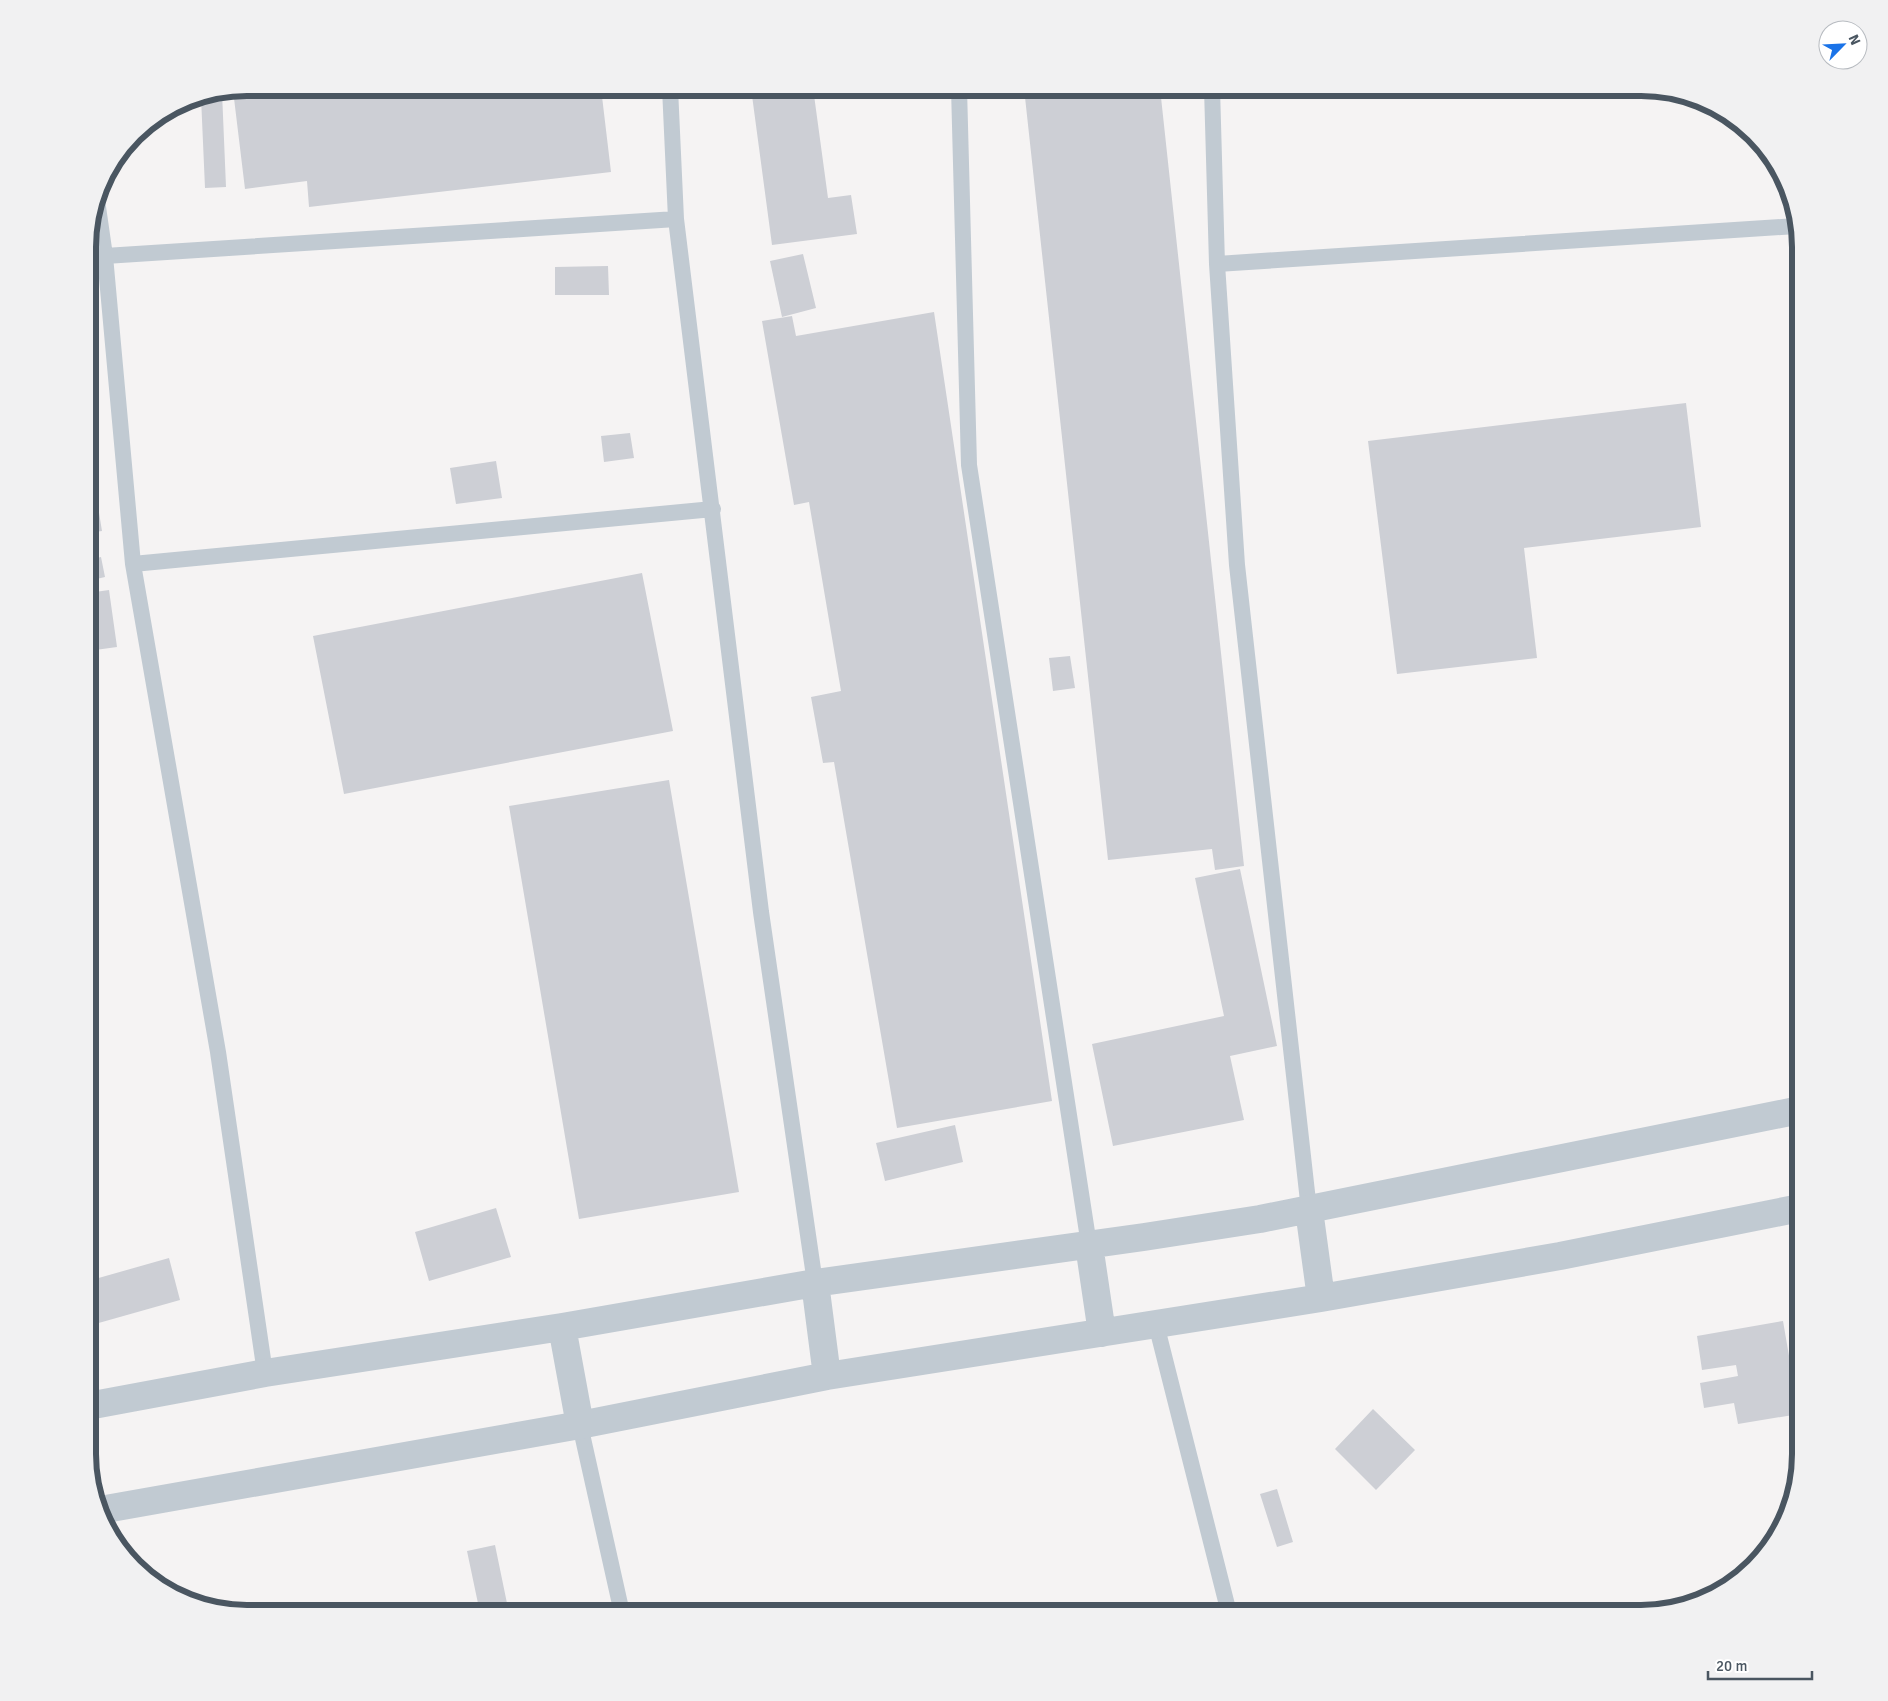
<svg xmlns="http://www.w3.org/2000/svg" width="1888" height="1701" viewBox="0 0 1888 1701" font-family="Signika,sans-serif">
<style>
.building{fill:#cdcfd5}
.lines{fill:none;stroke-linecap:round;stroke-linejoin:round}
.lane{stroke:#c1cad2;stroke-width:16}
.street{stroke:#c1cad2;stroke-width:28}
.rim{fill:none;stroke:#4a5661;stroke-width:6}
</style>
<rect width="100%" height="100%" fill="#f5f3f3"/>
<path class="building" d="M 247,87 L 601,88 L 611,172 L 309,207 L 307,181 L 245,189 L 233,90 Z
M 751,88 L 859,88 L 814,95 L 828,198 L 851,195 L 857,234 L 772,245 Z
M 1024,88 L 1160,88 L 1244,866 L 1215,870 L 1212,849 L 1108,860 Z
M 222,92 L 226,187 L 205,188 L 201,97 Z
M 803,254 L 816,308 L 782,317 L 770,261 Z
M 608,266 L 609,295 L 555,295 L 555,267 Z
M 934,312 L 1052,1101 L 897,1128 L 834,762 L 823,763 L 811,697 L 841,691 L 809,502 L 794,505 L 762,321 L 792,316 L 796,336 Z
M 1686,403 L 1701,527 L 1524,548 L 1537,658 L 1397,674 L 1368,441 Z
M 630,433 L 634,458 L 604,462 L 601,436 Z
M 88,445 L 102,531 L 88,533 Z
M 496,461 L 502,498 L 456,504 L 450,468 Z
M 101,557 L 105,577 L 88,581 L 88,560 Z
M 642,573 L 673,731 L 344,794 L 313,636 Z
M 109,590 L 117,647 L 88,651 L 88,593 Z
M 1070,656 L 1075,688 L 1053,691 L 1049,658 Z
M 669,780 L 739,1192 L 579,1219 L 509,806 Z
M 1240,869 L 1277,1046 L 1230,1056 L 1244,1120 L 1113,1146 L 1092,1044 L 1224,1016 L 1195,878 Z
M 955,1125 L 963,1162 L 885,1181 L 876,1143 Z
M 496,1208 L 511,1257 L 429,1281 L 415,1232 Z
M 169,1258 L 180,1300 L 88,1326 L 88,1281 Z
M 1783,1321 L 1799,1414 L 1738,1424 L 1734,1403 L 1704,1408 L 1700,1383 L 1738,1376 L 1736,1365 L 1702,1370 L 1697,1336 Z
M 1373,1409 L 1415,1450 L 1376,1490 L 1335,1449 Z
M 1277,1489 L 1293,1542 L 1277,1547 L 1260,1494 Z
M 495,1545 L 509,1613 L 480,1613 L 467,1551 Z"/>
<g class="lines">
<path class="lane" d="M 670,88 L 676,219 L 761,912 L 815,1283
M 959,88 L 969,465 L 1089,1245
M 1212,88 L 1217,264 L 1237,565 L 1309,1210
M 97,200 L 105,256 L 133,564 L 218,1052 L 265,1373
M 105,256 L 676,219
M 1217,264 L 1796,226
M 133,564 L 713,509
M 1156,1324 L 1229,1613
M 580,1425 L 622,1613"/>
<path class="street" d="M 1309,1210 L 1321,1298
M 1089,1245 L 1102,1333
M 815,1283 L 827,1376
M 562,1327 L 580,1425
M 88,1406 L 265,1373 L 562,1327 L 815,1283 L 1144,1237 L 1260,1219 L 1800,1110
M 100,1510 L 580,1425 L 827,1376 L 1321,1298 L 1560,1256 L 1800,1208"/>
</g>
<path d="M0 0H1888V1701H0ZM247 96H1641A151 151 0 0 1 1792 247V1454A151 151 0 0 1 1641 1605H247A151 151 0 0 1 96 1454V247A151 151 0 0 1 247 96Z" fill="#f1f1f2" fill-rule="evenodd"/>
<path class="rim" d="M247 96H1641A151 151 0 0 1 1792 247V1454A151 151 0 0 1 1641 1605H247A151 151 0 0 1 96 1454V247A151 151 0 0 1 247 96Z"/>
<g transform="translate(1843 45) rotate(66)"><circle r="24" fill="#ffffff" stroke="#b7bbc0"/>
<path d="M0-4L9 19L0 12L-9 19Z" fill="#1a73e8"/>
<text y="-8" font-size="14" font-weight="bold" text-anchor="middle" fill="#4a5661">N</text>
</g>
<path d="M1708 1671v8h104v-8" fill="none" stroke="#4a5661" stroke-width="2.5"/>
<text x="1716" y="1671" font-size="15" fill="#4a5661" stroke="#ffffff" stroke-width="4" paint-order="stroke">20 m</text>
</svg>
